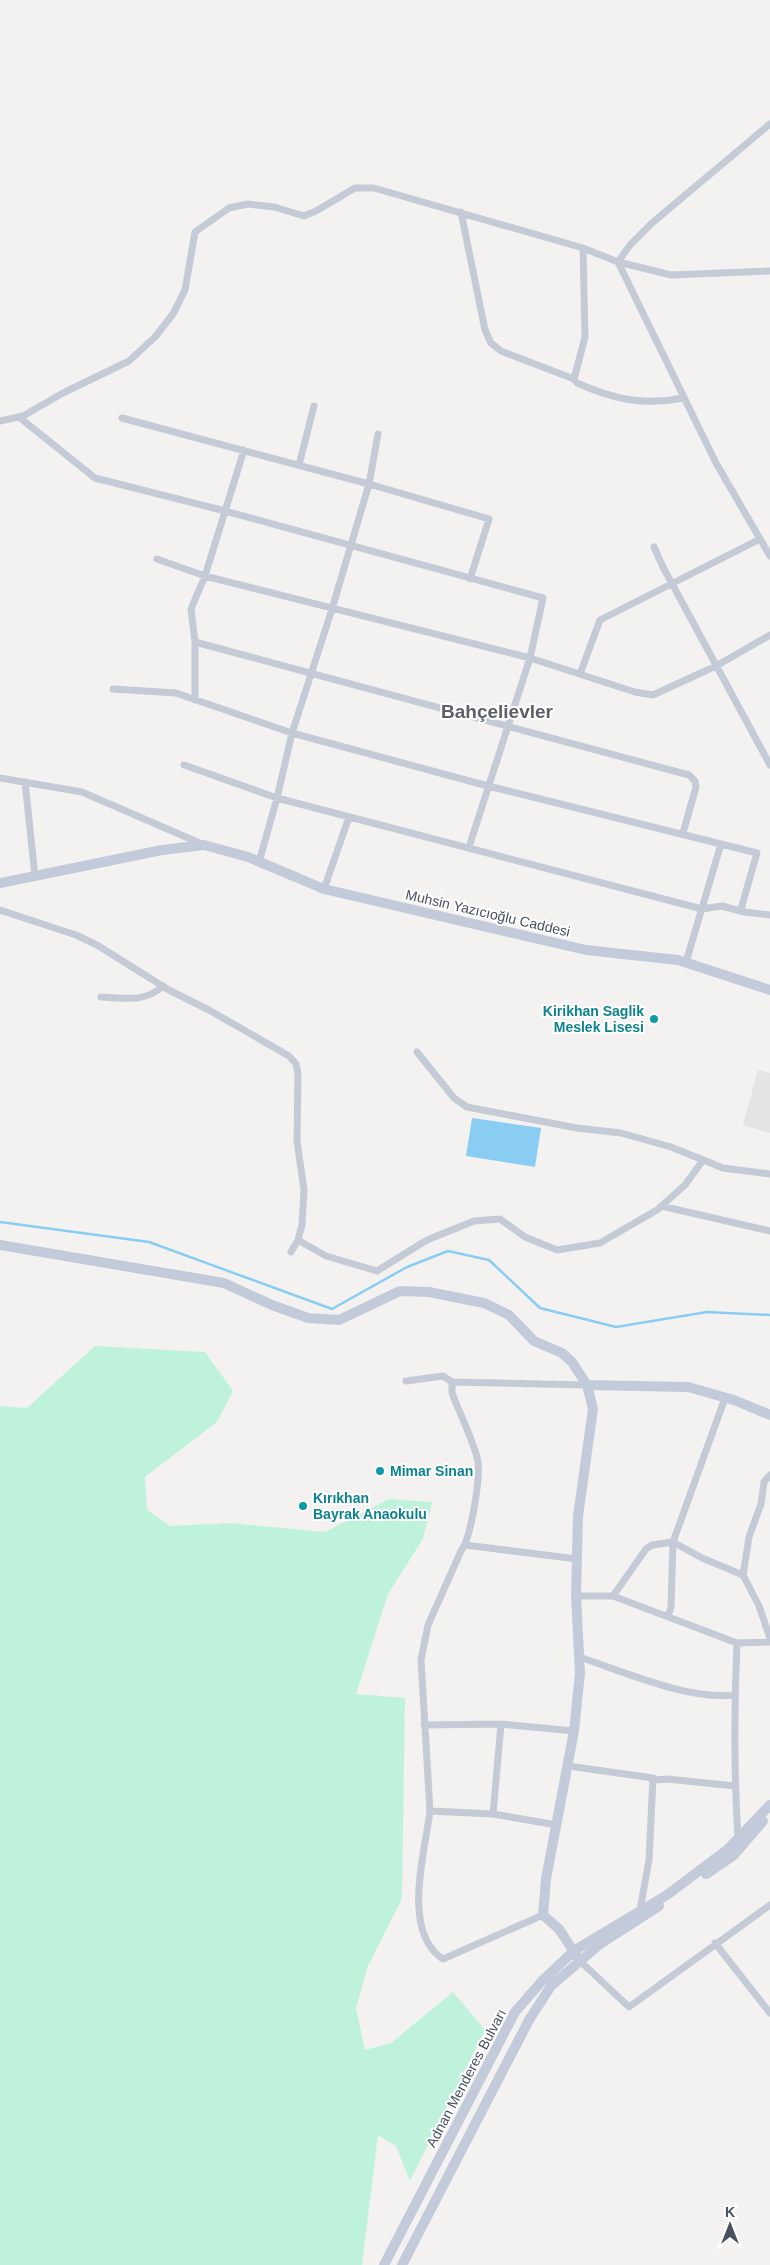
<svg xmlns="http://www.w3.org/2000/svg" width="770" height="2265" viewBox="0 0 770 2265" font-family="Arial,sans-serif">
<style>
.education{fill:#e5e3e3}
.green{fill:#bff2da}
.water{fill:#89cef2}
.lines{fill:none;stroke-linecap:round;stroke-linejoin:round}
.stream{stroke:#89cef2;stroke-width:2.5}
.street{stroke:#c4cbd6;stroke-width:7}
.secondary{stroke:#c3cbdb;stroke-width:10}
.culture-dot{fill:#0f9aa8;stroke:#fff;stroke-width:2}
.labels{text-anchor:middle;stroke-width:4;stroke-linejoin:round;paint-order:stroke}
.street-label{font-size:14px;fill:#485160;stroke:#fff}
.culture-label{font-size:14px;font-weight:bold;fill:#0d838f;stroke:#fff;text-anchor:start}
.district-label{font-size:19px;font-weight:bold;fill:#5d6067;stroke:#fff}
</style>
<rect width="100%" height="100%" fill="#f4f2f1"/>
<path class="education" d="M 758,1070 L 770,1073 L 770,1133 L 743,1125 Z"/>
<path class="green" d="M 95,1346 L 205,1352 L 233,1391 L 217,1422 L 145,1477 L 147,1510 L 170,1526 L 230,1523 L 325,1532 L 389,1499 L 432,1502 L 423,1539 L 388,1594 L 356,1694 L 405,1698 L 402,1899 L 368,1966 L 356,2008 L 365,2050 L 391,2043 L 453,1992 L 485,2030 L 410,2181 L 396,2146 L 378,2135 L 362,2265 L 0,2265 L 0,1406 L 27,1408 Z"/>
<path class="water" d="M 472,1118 L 541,1128 L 535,1167 L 466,1156 Z"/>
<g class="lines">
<path class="stream" d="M 0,1222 L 149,1242 L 332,1309 L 407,1267 L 448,1251 L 489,1260 L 540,1308 L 616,1327 L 707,1312 L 770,1315"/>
<path class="street" d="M 770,124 L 652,223 L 630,245 L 618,262 L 716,463 L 770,556
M 461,212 L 485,330 L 491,343 L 501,351 L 574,379 L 577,383 C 613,399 644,406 683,398
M 574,379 L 585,337 L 583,248
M 19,417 L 95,478 L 225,511 L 543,598 L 530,658 L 469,847
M 122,418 L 369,484 L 489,519 L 470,579
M 0,421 L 23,416 L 63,393 L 129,361 L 155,337 L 173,314 L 185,290 L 195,232 L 229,208 L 248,204 L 274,207 L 304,216 L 316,211 L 355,188 L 374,188 L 583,248 L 618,262 L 671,275 L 770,271
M 299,465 L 314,406
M 654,547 L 663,567 L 770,765
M 157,559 L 205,576 L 530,658 L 635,692 L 653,695 L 716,666 L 770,635
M 195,642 L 689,775 L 695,781 L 696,787 L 683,833
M 580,674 L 600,620 L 760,539
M 113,689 L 176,693 L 292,733 L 488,786 L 721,844 L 686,962
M 195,700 L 195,642 L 191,609 L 205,576 L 244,450
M 184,765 L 277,798 L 702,909 L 722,906 L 744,912
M 0,778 L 82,792 L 202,844
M 25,782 L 35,876
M 721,844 L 757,853 L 741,909 L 744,912 L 770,915
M 259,862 L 277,798 L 292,733 L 332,609 L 369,484 L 378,434
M 324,889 L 349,817
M 0,910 L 76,935 L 97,945 L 169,990 L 209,1010 L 289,1056 L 296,1064 L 298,1074 L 297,1141 L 304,1190 L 302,1225 L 298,1240 L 291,1252
M 101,997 C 125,998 144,1003 163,986
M 417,1052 L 454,1098 L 467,1107 L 577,1128 L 621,1133 L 671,1147 L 723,1168 L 770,1174
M 661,1206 L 770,1231
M 298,1240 L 326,1256 L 377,1271 L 427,1240 L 474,1221 L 500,1219 L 525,1237 L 557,1250 L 600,1243 L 657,1210 L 685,1185 L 703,1160
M 406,1381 L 443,1376 L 452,1382
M 770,1475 L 764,1482 L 761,1504 L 749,1537 L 743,1575 L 759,1606 L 770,1638
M 465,1545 L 577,1559
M 743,1575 L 702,1558 L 673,1542 L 652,1545 L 646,1549 L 613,1596 L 737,1643 L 770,1642
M 576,1596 L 613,1596
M 668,1616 L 671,1607 L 673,1542 L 725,1398
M 737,1643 C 734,1708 734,1773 738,1838
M 579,1657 C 625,1672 687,1700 734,1695
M 424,1725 L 501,1724 L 574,1731
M 568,1766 L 653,1778
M 430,1811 L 421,1660 L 428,1625 L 461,1551 C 471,1538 482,1473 477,1457 C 471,1436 460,1414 452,1393 L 452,1382 L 587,1385
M 493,1814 L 501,1724
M 640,1910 L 649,1860 L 653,1778 L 654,1780 L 667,1779 L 735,1786
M 543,1915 L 443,1959 C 401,1932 425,1852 430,1811 L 493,1814 L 557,1825
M 715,1943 L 770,2013
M 580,1961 L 629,2007 L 770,1905"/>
<path class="secondary" d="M 0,883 L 162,850 L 204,845 L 248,857 L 324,889 L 586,950 L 678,960 L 770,990
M 0,1245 L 224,1283 L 272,1305 L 308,1318 L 339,1320 L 400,1291 L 429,1292 L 484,1303 L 509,1315 L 534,1341 L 562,1353 L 572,1362 L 587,1385 L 593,1409 L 578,1516 L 576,1596 L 580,1673 L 574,1731 L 546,1879 L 543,1915 L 559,1929 L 580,1961
M 587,1385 L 688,1387 L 734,1400 L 770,1415
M 706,1874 L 734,1855 L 763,1821
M 384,2265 L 515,2012 L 542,1981 L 575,1950 L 667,1895 L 728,1849 L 770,1805
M 402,2265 L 529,2020 L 551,1986 L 600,1944 L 659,1906"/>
</g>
<g class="culture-dot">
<circle cx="654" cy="1019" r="5"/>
<circle cx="380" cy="1471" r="5"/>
<circle cx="303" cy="1506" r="5"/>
</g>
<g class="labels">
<g class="street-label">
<text transform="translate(488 913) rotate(13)" y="5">Muhsin Yazıcıoğlu Caddesi</text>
<text transform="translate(466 2078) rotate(-62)" y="5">Adnan Menderes Bulvarı</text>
</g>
<g class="culture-label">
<text x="644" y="1016" text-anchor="end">Kirikhan Saglik<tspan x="644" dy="16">Meslek Lisesi</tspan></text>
<text x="390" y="1476">Mimar Sinan</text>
<text x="313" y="1503">Kırıkhan<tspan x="313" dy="16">Bayrak Anaokulu</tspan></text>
</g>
<g class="district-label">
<text x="497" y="718">Bahçelievler</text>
</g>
</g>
<g transform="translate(730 2225)" stroke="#ffffff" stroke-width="4" paint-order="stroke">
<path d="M0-4L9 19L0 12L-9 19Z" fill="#485160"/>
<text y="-8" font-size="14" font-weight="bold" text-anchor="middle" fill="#485160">K</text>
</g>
</svg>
